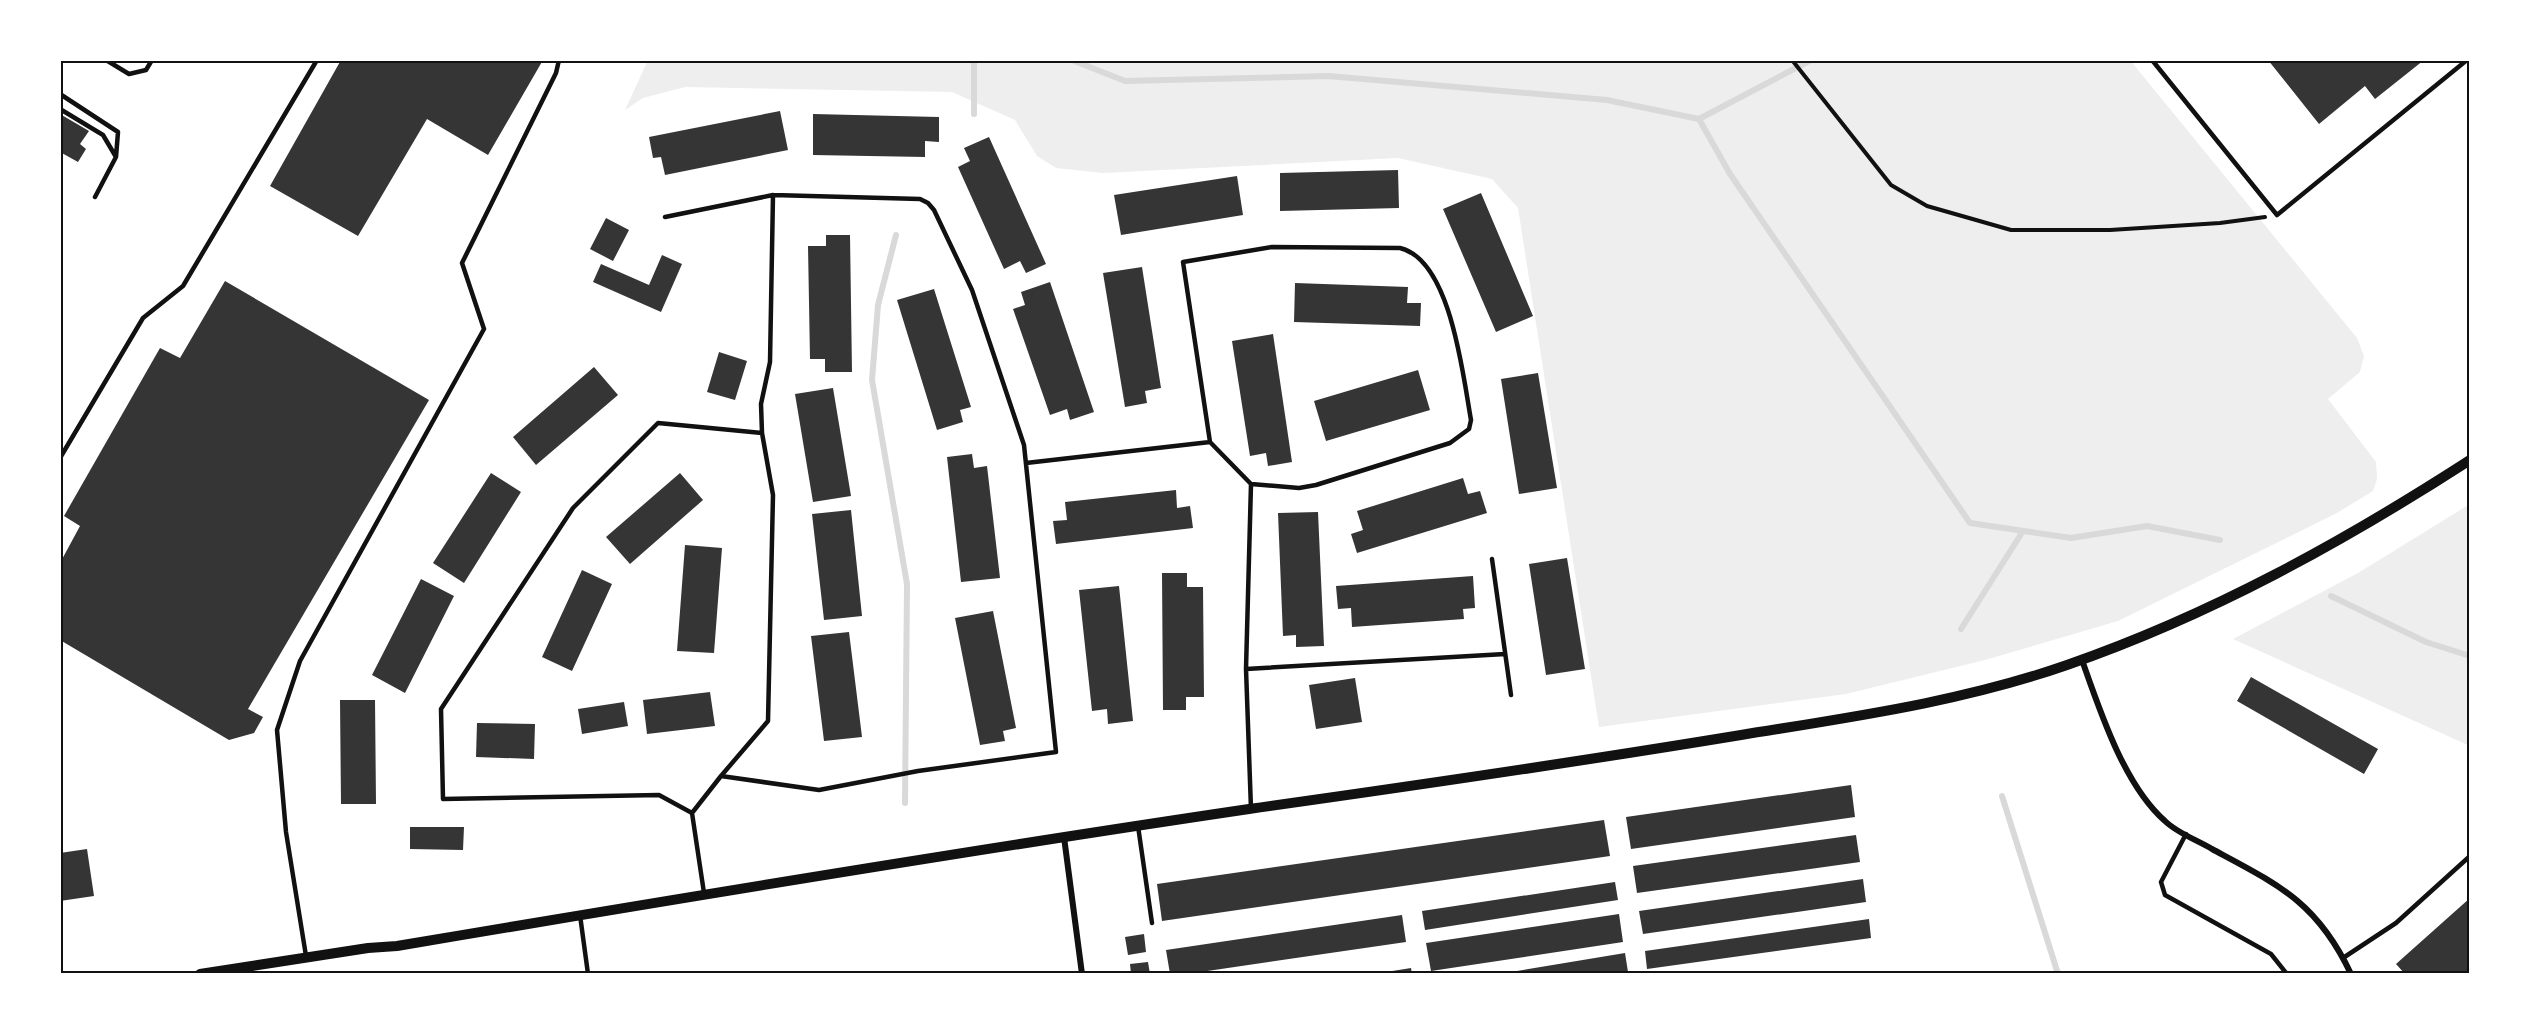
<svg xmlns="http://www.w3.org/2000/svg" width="2530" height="1034" viewBox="0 0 2530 1034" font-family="Inter,sans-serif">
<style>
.green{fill:#eee}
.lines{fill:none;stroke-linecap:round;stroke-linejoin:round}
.stream{stroke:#d9d9d9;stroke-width:6}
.building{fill:#353535}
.path{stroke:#111;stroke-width:4}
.service{stroke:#111;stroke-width:4.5}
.minor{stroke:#111;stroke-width:6}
.tertiary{stroke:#111;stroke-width:10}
.neatline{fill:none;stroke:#111;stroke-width:2}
</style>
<rect width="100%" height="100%" fill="#fff"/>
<path class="green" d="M 648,60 L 2130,60 L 2357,338 L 2364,356 L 2360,372 L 2328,399 L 2376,462 L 2377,479 L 2373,491 L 2337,513 L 2118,621 L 1985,660 L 1846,694 L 1599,727 L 1518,208 L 1492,179 L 1398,158 L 1103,173 L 1056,168 L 1037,156 L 1015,120 L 952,92 L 685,87 L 643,98 L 625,110 Z
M 2470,504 L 2470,746 L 2233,639 L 2358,573 Z"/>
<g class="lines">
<path class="stream" d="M 1072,60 L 1125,81 L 1328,76 L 1607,100 L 1699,119 L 1730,174 L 1970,523 L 2071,538 L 2147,526 L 2220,540
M 974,114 L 974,60
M 1699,119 L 1811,60
M 896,235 L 878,305 L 872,380 L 907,584 L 905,803
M 2331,596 L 2426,642 L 2470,656
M 1961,629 L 2023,531
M 2002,796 L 2058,974"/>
</g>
<path class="building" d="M 341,60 L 543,60 L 488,155 L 427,119 L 358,236 L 270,186 Z
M 2268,60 L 2424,60 L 2375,99 L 2365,86 L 2319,124 Z
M 780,111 L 788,150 L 665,175 L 661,157 L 653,158 L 649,137 Z
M 60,114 L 89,131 L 80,144 L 86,149 L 78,162 L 60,152 Z
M 813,114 L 939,117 L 939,142 L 925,141 L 925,157 L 813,155 Z
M 989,137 L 1046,264 L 1026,273 L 1020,261 L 1004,269 L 958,167 L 970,161 L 964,148 Z
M 1398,170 L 1399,208 L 1280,211 L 1280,173 Z
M 1237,176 L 1243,215 L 1121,235 L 1114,195 Z
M 1481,193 L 1533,316 L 1496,332 L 1443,209 Z
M 606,218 L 629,230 L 613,261 L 590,249 Z
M 826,235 L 850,235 L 852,372 L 825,372 L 825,359 L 810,359 L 808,246 L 826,246 Z
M 662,255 L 682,264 L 661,312 L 593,282 L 601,264 L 649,285 Z
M 1142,267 L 1161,388 L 1145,391 L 1147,403 L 1125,407 L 1103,273 Z
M 225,281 L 429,400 L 248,709 L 263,717 L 254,733 L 229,740 L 60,640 L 60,563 L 80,526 L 64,516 L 160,348 L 180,358 Z
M 1050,282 L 1094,412 L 1070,420 L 1067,409 L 1050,415 L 1013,309 L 1025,305 L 1021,292 Z
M 1295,283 L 1408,287 L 1407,303 L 1421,303 L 1420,326 L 1294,322 Z
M 934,289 L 971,407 L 960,410 L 963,422 L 937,430 L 897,300 Z
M 1273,334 L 1292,462 L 1268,466 L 1266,453 L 1250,456 L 1232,341 Z
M 719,352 L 747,361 L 735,400 L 707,392 Z
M 594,367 L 618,395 L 536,465 L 513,437 Z
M 1418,370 L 1430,410 L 1326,441 L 1314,401 Z
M 1538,373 L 1557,488 L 1519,494 L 1501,379 Z
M 833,388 L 851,496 L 813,502 L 795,394 Z
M 972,454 L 974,468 L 987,466 L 1000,578 L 961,582 L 947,457 Z
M 491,473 L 521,492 L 464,583 L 433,563 Z
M 680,473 L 703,500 L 630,564 L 606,537 Z
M 1463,478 L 1468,494 L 1480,491 L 1487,513 L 1357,553 L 1351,534 L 1363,530 L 1357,511 Z
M 1176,490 L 1177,508 L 1190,506 L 1193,528 L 1056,544 L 1053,521 L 1067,520 L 1065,502 Z
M 851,510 L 862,616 L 824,620 L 812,514 Z
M 1318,512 L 1324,646 L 1296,647 L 1296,635 L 1283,636 L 1278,513 Z
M 685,545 L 722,548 L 714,653 L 677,651 Z
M 1567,558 L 1585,669 L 1546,675 L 1529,564 Z
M 582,570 L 612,584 L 572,671 L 542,657 Z
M 1162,573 L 1187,573 L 1187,587 L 1203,587 L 1204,697 L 1186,697 L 1186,710 L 1163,710 Z
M 1473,576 L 1475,608 L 1463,609 L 1464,619 L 1352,627 L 1351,608 L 1338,609 L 1336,586 Z
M 421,579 L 454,596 L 405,693 L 372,675 Z
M 1119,586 L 1133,721 L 1108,724 L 1107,709 L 1092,711 L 1079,590 Z
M 993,611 L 1016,728 L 1003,731 L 1005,741 L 980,745 L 955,618 Z
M 849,632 L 862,737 L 824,741 L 811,636 Z
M 2251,677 L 2378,749 L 2364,774 L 2237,701 Z
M 1355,678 L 1362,722 L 1316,729 L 1309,685 Z
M 710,692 L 715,726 L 647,734 L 643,700 Z
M 340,700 L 375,700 L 376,804 L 341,804 Z
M 624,702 L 628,726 L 582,734 L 578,709 Z
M 477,723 L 535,724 L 534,759 L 476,757 Z
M 1851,785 L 1855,817 L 1631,849 L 1626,817 Z
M 1604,820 L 1610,856 L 1162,921 L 1157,884 Z
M 410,827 L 464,827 L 463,850 L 410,849 Z
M 1856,835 L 1860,862 L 1637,893 L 1633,866 Z
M 87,849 L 94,896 L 60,901 L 60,853 Z
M 1863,879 L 1866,902 L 1643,934 L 1639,911 Z
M 1615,882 L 1618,900 L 1425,930 L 1422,911 Z
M 2470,898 L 2470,974 L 2405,974 L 2396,964 Z
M 1619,914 L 1623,942 L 1431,971 L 1426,943 Z
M 1402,915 L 1406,942 L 1187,974 L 1170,974 L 1166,950 Z
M 1869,919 L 1871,938 L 1647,969 L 1645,951 Z
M 1144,934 L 1146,952 L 1128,955 L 1125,937 Z
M 1625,953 L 1628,972 L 1614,974 L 1499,974 Z
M 1148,962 L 1150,974 L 1131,974 L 1130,964 Z
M 1411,968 L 1412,974 L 1380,974 L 1380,973 Z"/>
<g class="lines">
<path class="path" d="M 1792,60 L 1891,185 L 1927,206 L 2011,230 L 2110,230 L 2220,223 L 2265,217"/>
<path class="service" d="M 106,60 L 129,74 L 146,70 L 152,60
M 2152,60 L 2277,215 L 2467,60
M 60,94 L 118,132 L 116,157
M 60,109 L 103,135 L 116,157 L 95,197
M 773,195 L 920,199 L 928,203 L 934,210 L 972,290 L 1024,445 L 1056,752 L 918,771 L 819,790 L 721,776 L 768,721 L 773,495 L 762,433 L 761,404 L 770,362 Z
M 665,217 L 773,195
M 60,458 L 143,318 L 183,286 L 317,60
M 1026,463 L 1210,442
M 1251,484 L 1299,488 L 1316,485 L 1450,443 L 1469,429 L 1471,420 C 1463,376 1451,260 1400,248 L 1272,247 L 1183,262 L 1210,442 L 1251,484 L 1246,669 L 1251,809
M 1492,559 L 1511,695
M 1246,669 L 1505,654
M 692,813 L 659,795 L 443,799 L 441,709 L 573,508 L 658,423 L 762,433
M 1138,826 L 1152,923
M 2186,834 L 2161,882 L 2165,895 L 2271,954 L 2287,974
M 704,893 L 692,813 L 721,776
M 580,915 L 588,974
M 306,956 L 286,832 L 277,730 L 300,661 L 484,329 L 462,263 L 556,73 L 559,60
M 2343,958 L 2396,923 L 2470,856"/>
<path class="minor" d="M 2082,660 C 2100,711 2124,785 2165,821 C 2177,833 2197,840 2212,849 C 2279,885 2317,902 2351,974
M 1064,837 L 1082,974"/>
<path class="tertiary" d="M 200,974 L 368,948 L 397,946 C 681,898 965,851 1249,809 C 1413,786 1577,762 1741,735 C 1851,717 1961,702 2067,665 C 2211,615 2343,542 2470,460"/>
</g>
<rect width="2530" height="1034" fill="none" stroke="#ffffff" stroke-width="123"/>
<rect x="62" y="62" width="2406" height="910" class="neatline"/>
</svg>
